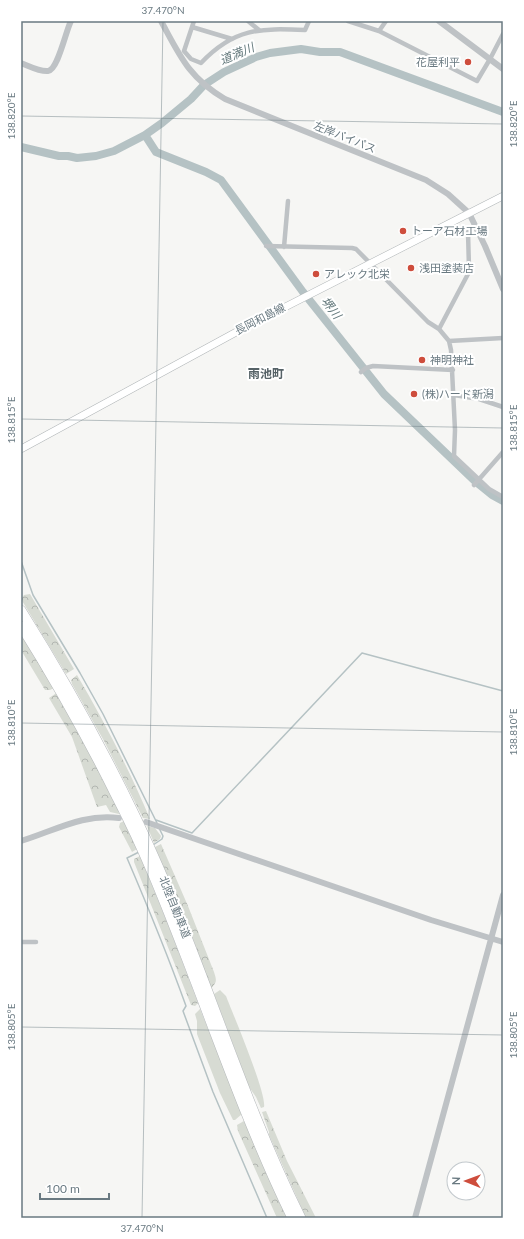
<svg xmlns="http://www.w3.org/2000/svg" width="524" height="1239" viewBox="0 0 524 1239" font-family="Lato,'Noto Sans JP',sans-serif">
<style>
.grass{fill:#d7dbd3}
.forest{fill:url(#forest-crowns)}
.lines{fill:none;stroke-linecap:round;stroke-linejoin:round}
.stream{stroke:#b5c2c4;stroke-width:1.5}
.river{stroke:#b5c2c4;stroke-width:8}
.primary-casing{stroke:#b0b5b7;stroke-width:8}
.motorway-casing{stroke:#b2b6b8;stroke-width:10}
.minor{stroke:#bec2c5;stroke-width:4.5}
.tertiary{stroke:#bec2c5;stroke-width:6}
.primary{stroke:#fff;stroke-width:7}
.motorway{stroke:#fff;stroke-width:9}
.ticks{fill:none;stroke:#697981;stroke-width:1;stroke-opacity:0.45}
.poi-dot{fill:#ce4d3c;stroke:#fff;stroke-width:1.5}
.labels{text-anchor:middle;stroke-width:4;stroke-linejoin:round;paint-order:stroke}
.poi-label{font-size:11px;fill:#697981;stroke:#fff;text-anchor:start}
.street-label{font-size:11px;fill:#697981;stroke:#fff}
.water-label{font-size:12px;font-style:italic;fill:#657a7d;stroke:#fff}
.neighbourhood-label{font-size:12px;font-weight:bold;fill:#566267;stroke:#fff}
.neatline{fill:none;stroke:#697981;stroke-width:1.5}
.ticks-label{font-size:10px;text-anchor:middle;fill:#697981}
</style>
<defs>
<pattern id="forest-crowns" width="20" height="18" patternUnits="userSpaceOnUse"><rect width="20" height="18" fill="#d7dbd3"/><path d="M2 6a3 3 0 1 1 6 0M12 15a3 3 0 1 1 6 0" fill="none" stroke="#b2b6b1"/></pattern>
</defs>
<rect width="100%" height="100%" fill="#f6f6f4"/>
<path class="grass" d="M 220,990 L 226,996 C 233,1014 267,1094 264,1107 L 261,1108 L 256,1097 L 249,1087 L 214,994 Z
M 200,1009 L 242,1114 L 235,1120 L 233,1120 L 220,1093 L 197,1034 L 197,1021 L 195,1014 Z"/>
<path class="forest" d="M 30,594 L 74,669 L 66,674 L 21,599 L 24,595 Z
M 21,632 L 54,688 L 50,690 L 45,690 L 21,650 Z
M 77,675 C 104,721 129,769 150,819 L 143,818 L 104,741 L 72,684 L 71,680 Z
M 58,692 L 118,808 L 119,814 L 110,812 L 106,805 L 97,807 L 72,737 L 49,698 Z
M 124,821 L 125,822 L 137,849 L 132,852 L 119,827 L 120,823 Z
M 147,826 L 155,828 L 161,836 L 160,839 L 154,843 Z
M 161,844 L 188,906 L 214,972 C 216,979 218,982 211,988 L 189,928 L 155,847 Z
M 140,856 L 169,927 L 198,1003 L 195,1006 L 191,1005 L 134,862 L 134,859 Z
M 266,1111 L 287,1161 L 316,1218 L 306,1218 L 269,1135 L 269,1132 L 262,1112 Z
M 244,1121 L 249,1132 L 288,1218 L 277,1218 L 238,1131 L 237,1125 Z"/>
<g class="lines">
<path class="stream" d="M 21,561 L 33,595 L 80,673 L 103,714 L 157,823
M 156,820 L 192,833 L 362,653 L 503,691
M 153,845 L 162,839 L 163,836 L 159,828
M 139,852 L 127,858 C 148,907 168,956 186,1006 L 183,1011 L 213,1092 L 267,1218"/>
<path class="river" d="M 145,135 L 156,152 L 206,172 L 221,180 L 303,292 L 384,394 L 476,482 L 492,495 L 503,501
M 21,147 L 59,156 L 68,156 L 77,158 L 96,156 L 114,151 L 145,135 L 162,123 L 191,99 L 204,85 L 224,72 L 256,57 L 270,53 L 301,49 L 320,52 L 340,52 L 503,112"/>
<defs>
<path id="primary" d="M 21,449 L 240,330 L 503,196"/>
<path id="motorway" d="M 21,610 C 73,693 120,778 159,868 C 209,984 245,1105 301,1218
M 21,626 C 56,682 88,739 117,798 C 130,823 142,849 153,875 C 201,989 238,1107 292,1218"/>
</defs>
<use href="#primary" class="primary-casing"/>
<use href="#motorway" class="motorway-casing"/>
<path class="minor" d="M 194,21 L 184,51 L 191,59 L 201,63 C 234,28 260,28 305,30 L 309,21
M 248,21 L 259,30
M 348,21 L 379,31 L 477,81 L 490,59 L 503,34
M 192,27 L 232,39
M 379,31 L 386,21
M 266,246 L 352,248 L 356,249 L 428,322 L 439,329 L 449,341 L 451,350 L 455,430 L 454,456 L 489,489 L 503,497
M 284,247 L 288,201
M 439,329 L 468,274 L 469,268 L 468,232
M 449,341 L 503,338
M 361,372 L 366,368 L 373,366 L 453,370
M 454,395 L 479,399 L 503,407
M 474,485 L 503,452
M 21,942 L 36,942"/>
<path class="tertiary" d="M 161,21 C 180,56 189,78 225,99 L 426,180 L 448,194 L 469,213 L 485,246 L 503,289
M 439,21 L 503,69
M 21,63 C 29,66 40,72 48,71 C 58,70 66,30 71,21
M 146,822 L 431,920 L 503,942
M 21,841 C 54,831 84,813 119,818
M 415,1218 L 503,895"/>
<use href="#primary" class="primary"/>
<use href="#motorway" class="motorway"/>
</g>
<path class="ticks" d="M 21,116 L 503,124M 21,419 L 503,428M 21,723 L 503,732M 21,1027 L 503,1035M 142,1218 L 163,21"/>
<g class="poi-dot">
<circle cx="468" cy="62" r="4"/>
<circle cx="403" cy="231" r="4"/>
<circle cx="411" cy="268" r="4"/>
<circle cx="316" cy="274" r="4"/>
<circle cx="422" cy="360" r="4"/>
<circle cx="414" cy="394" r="4"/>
</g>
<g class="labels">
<g class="poi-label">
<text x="460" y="66" text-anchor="end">花屋利平</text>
<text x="411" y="235">トーア石材工場</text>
<text x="419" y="272">浅田塗装店</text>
<text x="324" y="278">アレック北栄</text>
<text x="430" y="364">神明神社</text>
<text x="422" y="398">(株)ハード新潟</text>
</g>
<g class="street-label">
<text transform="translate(345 137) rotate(22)" y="4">左岸バイパス</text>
<text transform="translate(260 319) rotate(-27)" y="4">長岡和島線</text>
<text transform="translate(175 907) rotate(68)" y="4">北陸自動車道</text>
</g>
<g class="water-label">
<text transform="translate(237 54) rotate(-23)" y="4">道満川</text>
<text transform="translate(331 308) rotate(52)" y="4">堺川</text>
</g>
<g class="neighbourhood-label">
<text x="266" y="378">雨池町</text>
</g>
</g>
<rect width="524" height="1239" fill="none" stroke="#ffffff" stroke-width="44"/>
<g transform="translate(466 1181) rotate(271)"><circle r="19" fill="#ffffff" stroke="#c3c9cd"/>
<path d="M0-3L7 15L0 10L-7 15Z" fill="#ce4d3c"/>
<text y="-6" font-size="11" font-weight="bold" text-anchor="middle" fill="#697981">N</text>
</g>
<path d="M40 1193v6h69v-6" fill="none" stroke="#697981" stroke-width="2"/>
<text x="46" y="1193" font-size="12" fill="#697981" stroke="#ffffff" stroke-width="3" paint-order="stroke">100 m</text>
<rect x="22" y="22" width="480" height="1195" class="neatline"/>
<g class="ticks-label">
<text x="163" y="14">37.470°N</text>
<text transform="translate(11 116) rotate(-90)" y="4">138.820°E</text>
<text transform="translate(513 124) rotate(-90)" y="4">138.820°E</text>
<text transform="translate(11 420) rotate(-90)" y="4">138.815°E</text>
<text transform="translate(513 428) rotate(-90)" y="4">138.815°E</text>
<text transform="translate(11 723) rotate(-90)" y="4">138.810°E</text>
<text transform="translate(513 732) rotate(-90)" y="4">138.810°E</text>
<text transform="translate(11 1027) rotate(-90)" y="4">138.805°E</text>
<text transform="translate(513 1035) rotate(-90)" y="4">138.805°E</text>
<text x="142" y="1232">37.470°N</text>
</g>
</svg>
